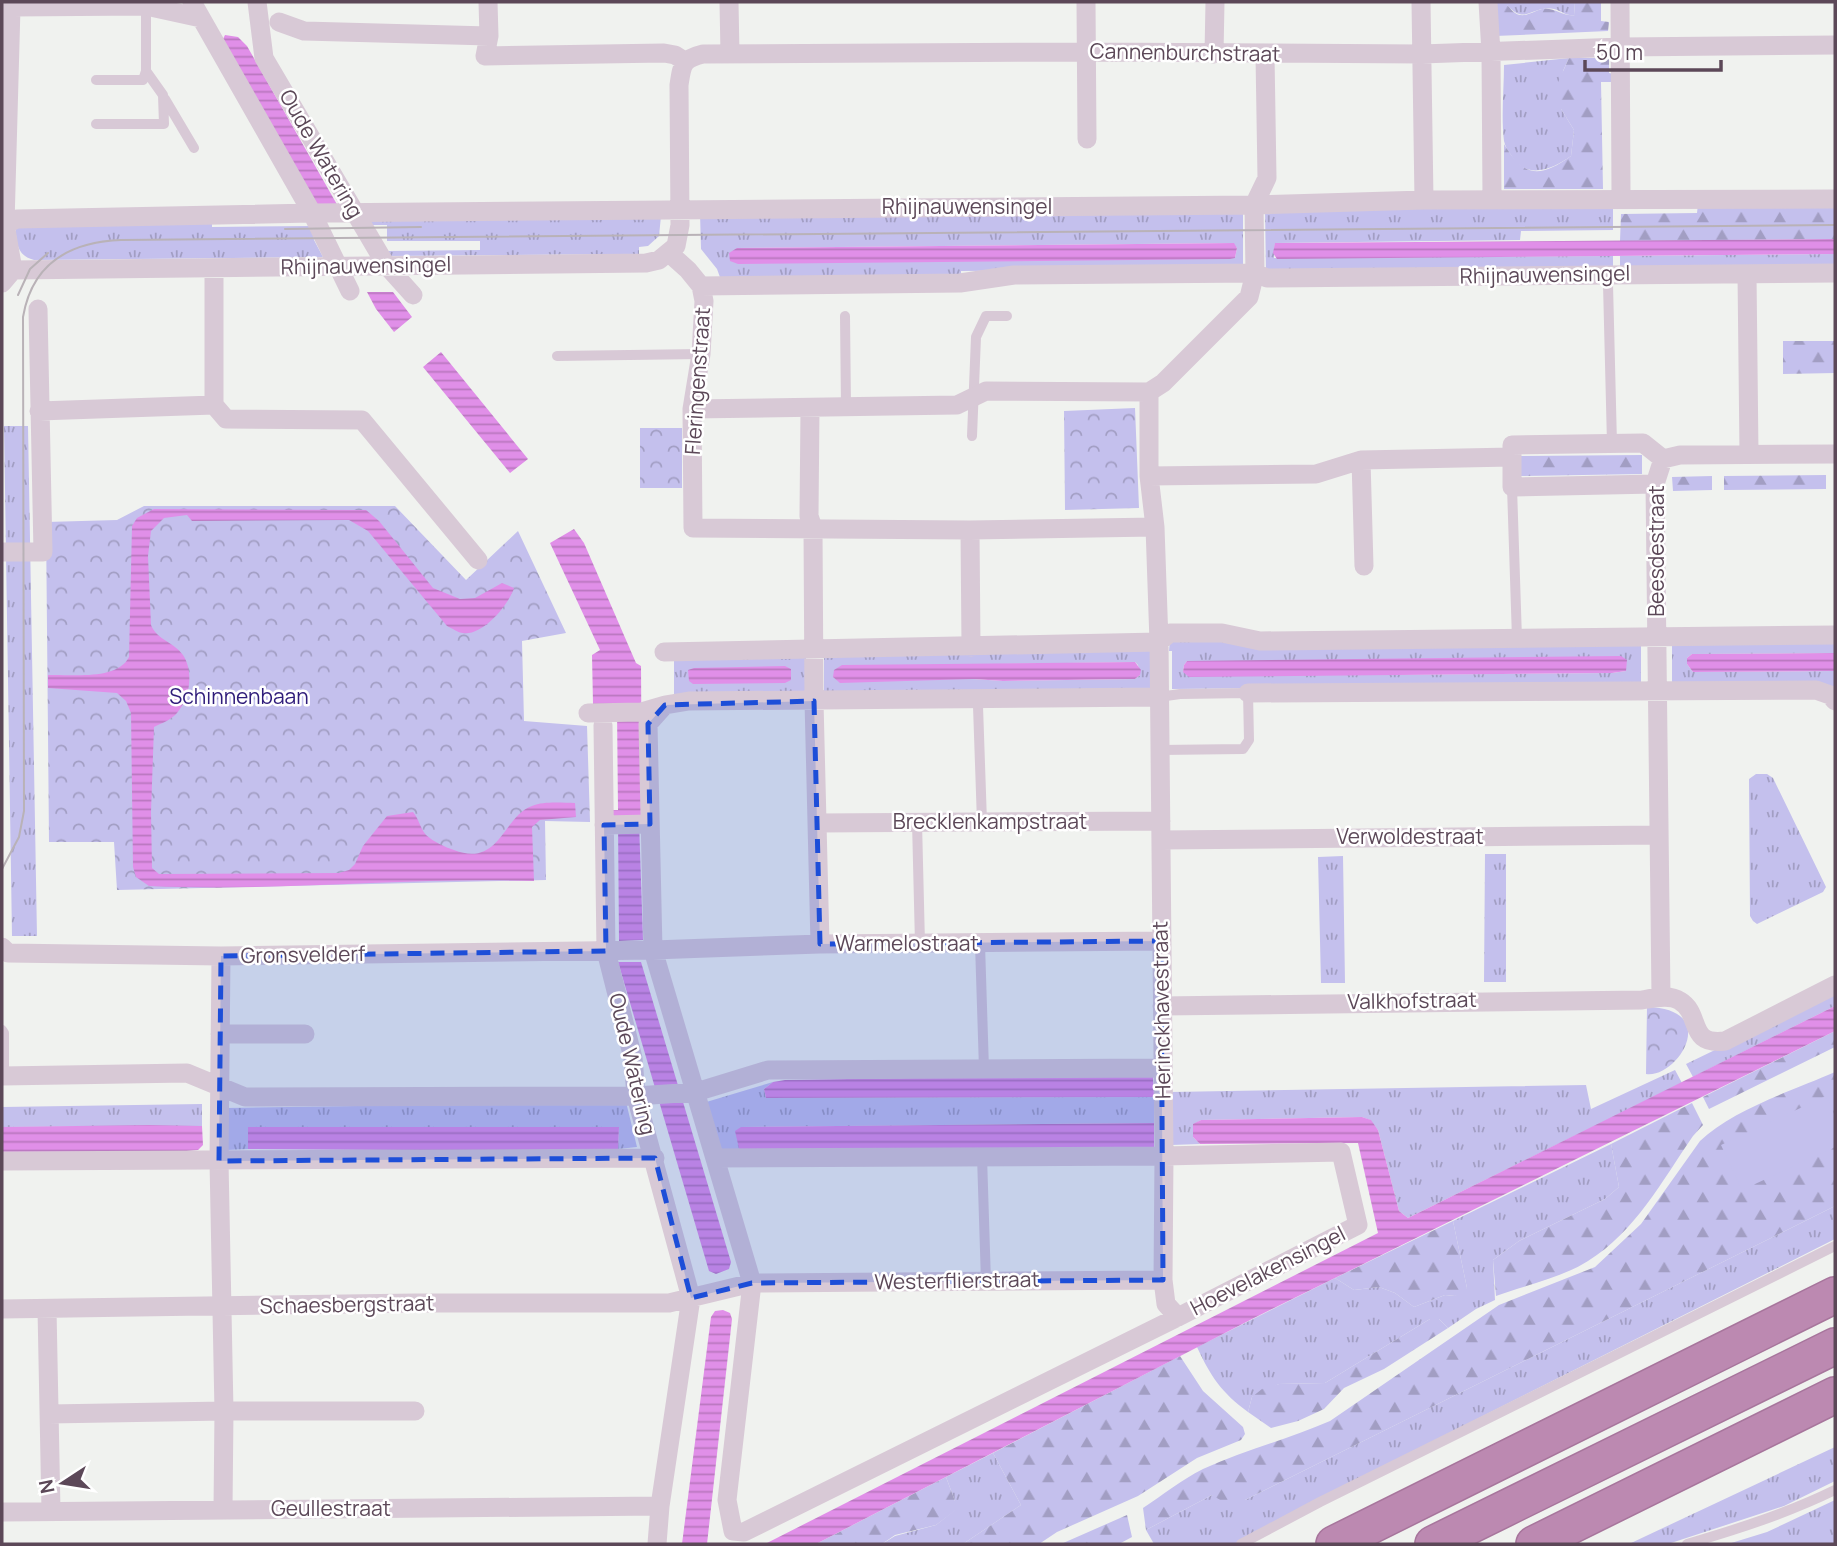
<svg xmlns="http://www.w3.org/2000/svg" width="1837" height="1546" viewBox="0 0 1837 1546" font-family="Manrope,sans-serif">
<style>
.grass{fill:url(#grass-tufts);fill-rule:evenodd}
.forest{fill:url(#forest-firs)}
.park{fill:url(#park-crowns)}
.garden{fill:#c4c0ed}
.water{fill:url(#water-rules)}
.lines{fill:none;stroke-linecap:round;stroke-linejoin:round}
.highway-casing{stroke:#a7759c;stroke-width:38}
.lane{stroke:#d8c9d6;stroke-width:10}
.street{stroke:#d8c9d6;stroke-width:19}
.highway{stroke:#bc89b1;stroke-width:35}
.tram{stroke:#b9b2b7;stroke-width:2}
.marked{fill:#1d4ed8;fill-opacity:0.2;stroke:#1d4ed8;stroke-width:5;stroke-dasharray:14 9;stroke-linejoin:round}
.labels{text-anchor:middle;stroke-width:5;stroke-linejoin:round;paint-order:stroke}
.street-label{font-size:21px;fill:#5c4858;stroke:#fff}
.park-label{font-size:21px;fill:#2f1c7a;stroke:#fff}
</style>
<defs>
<pattern id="grass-tufts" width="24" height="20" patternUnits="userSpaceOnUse" patternTransform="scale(1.75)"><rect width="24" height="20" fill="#c4c0ed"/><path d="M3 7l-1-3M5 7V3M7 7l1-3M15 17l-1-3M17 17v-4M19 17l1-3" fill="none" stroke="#a29ec3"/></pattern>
<pattern id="forest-firs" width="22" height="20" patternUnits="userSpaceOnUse" patternTransform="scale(1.75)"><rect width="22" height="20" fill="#c4c0ed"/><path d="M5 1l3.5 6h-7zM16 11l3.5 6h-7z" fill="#a29ec3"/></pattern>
<pattern id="park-crowns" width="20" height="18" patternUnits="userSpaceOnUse" patternTransform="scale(1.75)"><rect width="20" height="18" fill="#c4c0ed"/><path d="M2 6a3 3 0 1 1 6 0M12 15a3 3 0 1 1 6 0" fill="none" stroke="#a29ec3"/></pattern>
<pattern id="water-rules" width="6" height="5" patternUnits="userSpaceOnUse" patternTransform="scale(1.75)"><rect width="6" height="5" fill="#e08fe8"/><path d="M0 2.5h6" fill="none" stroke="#b977bf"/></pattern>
</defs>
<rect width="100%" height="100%" fill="#f0f2ef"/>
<path class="grass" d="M 1507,2 L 1574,2 L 1575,15 C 1565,16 1562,11 1554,9 C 1531,5 1526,26 1507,5 Z
M 1569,58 L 1563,71 L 1561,109 L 1574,130 L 1571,156 C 1553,169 1526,181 1511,155 C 1508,151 1505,146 1504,141 C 1501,116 1504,89 1504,65 Z
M 1613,205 L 1613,230 L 1521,231 L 1520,240 L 1275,243 L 1274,258 L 1613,256 L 1613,270 L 1266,273 L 1265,209 Z
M 1243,209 L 1243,268 L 961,271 L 961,278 L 721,280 L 717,269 L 701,249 L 700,213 ZM 1233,243 L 1237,248 L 1235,258 L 737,248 Z
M 661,216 L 659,236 L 648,246 L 639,247 L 639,254 L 388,256 L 388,251 L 480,250 L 480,241 L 387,241 L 387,225 L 371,225 L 368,218 Z
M 212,221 L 212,227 L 311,226 L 314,240 L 323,257 L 34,260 C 15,255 17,241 15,224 Z
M 1835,254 L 1835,269 L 1620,271 L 1620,256 Z
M 4,426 L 28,426 L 37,936 L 12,936 Z
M 1170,639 L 1641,643 L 1641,684 L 1172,689 L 1172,651 L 1169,651 ZM 1187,661 L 1626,671 L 1612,673 L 1367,675 L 1183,672 L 1184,665 Z
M 1835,641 L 1835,653 L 1692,654 L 1687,658 L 1687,664 L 1693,672 L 1835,671 L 1835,689 L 1672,684 L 1672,642 Z
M 1151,651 L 1151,692 L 824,695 L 824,654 ZM 1135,662 L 1138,665 L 1140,675 L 1135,679 L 1003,681 L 973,679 L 998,664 Z
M 806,655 L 806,695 L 674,696 L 674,657 Z
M 1756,774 L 1767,774 L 1773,778 L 1826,887 L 1823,892 L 1757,924 L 1753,921 L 1750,916 L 1749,779 Z
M 1485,854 L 1506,854 L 1506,982 L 1484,982 Z
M 1343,856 L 1345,983 L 1321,983 L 1318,857 Z
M 1835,992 L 1835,1006 L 1693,1077 L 1686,1064 Z
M 1675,1070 L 1682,1083 L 1408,1218 L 1399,1211 L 1378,1130 L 1370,1120 L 1362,1117 L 1201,1120 L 1193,1125 L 1193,1137 L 1200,1144 L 1171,1145 L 1171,1092 L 1586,1085 L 1591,1109 Z
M 773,1082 L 764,1089 L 766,1098 L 1154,1097 L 1154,1123 L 741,1127 L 740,1153 L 717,1153 L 703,1103 Z
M 626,1102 L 637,1147 L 618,1149 L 619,1127 L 248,1127 L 248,1149 L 227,1150 L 227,1108 Z
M 202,1104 L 202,1126 L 2,1127 L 2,1107 Z
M 1611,1144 L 1619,1187 L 1605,1199 L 1519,1241 L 1493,1260 L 1495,1300 L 1476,1309 L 1448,1328 L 1439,1319 L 1430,1319 L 1325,1383 L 1279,1384 L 1252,1397 L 1248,1412 C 1221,1392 1211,1377 1197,1347 L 1335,1278 L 1354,1290 L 1379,1287 L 1395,1293 L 1414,1307 L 1445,1295 L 1455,1296 L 1467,1288 L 1453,1221 Z
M 1835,1206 L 1835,1239 L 1477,1419 L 1238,1544 L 1154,1544 L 1146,1530 L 1212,1495 L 1245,1500 Z
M 1835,1447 L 1835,1481 L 1784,1506 L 1668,1544 L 1629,1544 Z
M 993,1453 L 1021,1505 L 963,1544 L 882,1544 L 895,1536 L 936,1525 L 955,1510 L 955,1501 L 946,1477 Z
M 1835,1500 L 1835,1544 L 1728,1544 L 1767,1532 Z"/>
<path class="forest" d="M 1497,2 L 1507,2 L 1507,5 C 1511,9 1514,14 1520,15 C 1528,16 1534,11 1542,9 C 1555,7 1563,17 1575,15 L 1574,2 L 1601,2 L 1601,21 L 1609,22 L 1608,31 L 1495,36 Z
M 1569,58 L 1609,58 L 1609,73 L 1614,74 L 1614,82 L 1601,82 L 1603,189 L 1504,189 L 1504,144 C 1524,178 1540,178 1571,156 L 1574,130 L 1561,109 L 1555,89 Z
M 1835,203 L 1835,239 L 1620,241 L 1621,214 L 1697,213 L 1698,204 Z
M 1783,341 L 1835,341 L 1835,373 L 1783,374 Z
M 1642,455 L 1642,474 L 1521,476 L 1520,456 Z
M 1826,475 L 1826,489 L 1724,490 L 1724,476 Z
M 1712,476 L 1712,490 L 1673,491 L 1672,477 Z
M 1835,1031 L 1835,1047 L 1709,1109 L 1703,1097 Z
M 1835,1072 L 1835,1206 L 1245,1500 C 1231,1505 1224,1503 1212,1495 L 1146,1530 L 1143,1508 C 1163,1495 1181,1480 1203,1469 C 1244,1450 1289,1439 1330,1421 L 1499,1305 L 1595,1267 L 1641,1224 L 1700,1141 C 1732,1110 1794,1090 1835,1072 Z
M 1692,1103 L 1703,1125 L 1693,1136 C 1662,1181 1635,1232 1588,1261 C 1561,1278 1526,1285 1496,1296 L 1493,1260 L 1519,1241 L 1605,1199 L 1619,1187 L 1611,1144 Z
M 1453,1221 L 1467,1288 L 1464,1294 L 1455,1296 L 1445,1295 L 1414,1307 L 1395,1293 L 1379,1287 L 1354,1290 L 1335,1278 Z
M 1430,1319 L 1439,1319 L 1448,1328 L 1384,1369 L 1344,1388 L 1324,1409 L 1298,1421 L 1271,1428 L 1248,1412 L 1252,1397 L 1262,1389 L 1279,1384 L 1325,1383 Z
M 1180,1356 L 1203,1391 L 1243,1427 L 1245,1434 L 1241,1440 L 1197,1458 L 1138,1496 L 1057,1532 L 1039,1544 L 963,1544 L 1021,1505 L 993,1453 Z
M 946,1477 L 955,1501 L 956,1510 L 936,1525 L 895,1535 L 882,1544 L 816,1544 Z
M 1127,1515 L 1132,1537 L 1119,1544 L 1061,1544 Z"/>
<path class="park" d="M 1135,408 L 1139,508 L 1065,510 L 1064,411 Z
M 640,428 L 682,428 L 682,488 L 640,488 Z
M 144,506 L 395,506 L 466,580 L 518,531 L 566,633 L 522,641 L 524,721 L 587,726 L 590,822 L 545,821 L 546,880 L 117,890 L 114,842 L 49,842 L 46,522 L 117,520 Z
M 1647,1007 C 1723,1009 1676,1079 1646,1074 Z"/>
<path class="garden" d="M 1826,1096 L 1835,1116 L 1835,1147 L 1742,1190 L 1721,1145 Z"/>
<path class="water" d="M 225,35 L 238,37 L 247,46 L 339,208 L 314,208 L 222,41 Z
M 1835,239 L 1835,254 L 1277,259 L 1273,253 L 1275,243 Z
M 1234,243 L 1237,248 L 1235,258 L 1230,259 L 738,264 L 730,261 L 729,253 L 737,248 Z
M 367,292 L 393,292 L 412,317 L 394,332 L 376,309 Z
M 441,352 L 528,459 L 510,473 L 423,367 Z
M 154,509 L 366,510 L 379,521 L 433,588 L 460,599 L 475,598 L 502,583 L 514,588 C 509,604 483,636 463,633 C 458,633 452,628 447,626 L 368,531 L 349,520 L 192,521 L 187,515 L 164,518 L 151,531 L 148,556 L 151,625 C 157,640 174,642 183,655 C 194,672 190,698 177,713 C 171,720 162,723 154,727 L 151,812 L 152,868 L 159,874 L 339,873 L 349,870 L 355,864 L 363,846 L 387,816 L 413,812 C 419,819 420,828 426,835 C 434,842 445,847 454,850 C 500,868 503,816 532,806 C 544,801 562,803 575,803 L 576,817 L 540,820 L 532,827 L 534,881 C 406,877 277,892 149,886 L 136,877 L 133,867 L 131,713 L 126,701 L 117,693 L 48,688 L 48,675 C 72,674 117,681 129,657 L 132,526 L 137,518 Z
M 574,529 L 584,543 L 636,663 L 641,666 L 642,820 L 639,821 L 643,940 L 619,941 L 618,821 L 612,821 L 612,810 L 618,810 L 617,709 L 593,704 L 592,655 L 600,650 L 550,543 Z
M 1835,653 L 1835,671 L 1693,672 L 1687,664 L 1687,658 L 1692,654 Z
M 1621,656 L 1627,660 L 1626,671 L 1612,673 L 1189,677 L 1183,672 L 1184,665 L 1187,661 Z
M 1135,662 L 1141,670 L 1140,675 L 1135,679 L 1003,681 L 973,679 L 840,683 L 833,677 L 834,670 L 842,665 Z
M 785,666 L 791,669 L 791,680 L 785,683 L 693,684 L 689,681 L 688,670 L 694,668 Z
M 618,962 L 641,962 L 731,1262 L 729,1269 L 716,1274 L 709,1271 Z
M 1835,1006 L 1835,1031 L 1254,1318 L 816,1544 L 765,1544 L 1378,1233 L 1358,1143 L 1200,1144 L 1193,1137 L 1193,1124 L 1201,1120 L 1362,1117 L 1371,1120 L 1378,1130 L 1399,1211 L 1408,1218 Z
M 975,1077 L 1153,1077 L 1154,1097 L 766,1098 L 764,1089 L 773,1082 L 785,1080 Z
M 1154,1123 L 1154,1149 L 740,1153 L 735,1131 L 741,1127 Z
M 149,1125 L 202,1126 L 203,1145 L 198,1150 L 175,1152 L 2,1153 L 2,1127 Z
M 248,1127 L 619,1127 L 618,1151 L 248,1149 Z
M 723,1310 L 730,1313 L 732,1319 L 707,1544 L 682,1544 L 711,1317 L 715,1311 Z"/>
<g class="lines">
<defs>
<path id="highway" d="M 1334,1544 L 1835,1295
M 1433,1544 L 1835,1346
M 1534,1544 L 1835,1395"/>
</defs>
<use href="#highway" class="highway-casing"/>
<path class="lane" d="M 96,80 L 143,80 L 146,71
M 165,99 L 194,148
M 96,124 L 164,124 L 163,95 L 146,71 L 146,6
M 1608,284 L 1612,444
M 845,316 L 846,407
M 557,356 L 701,354
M 972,436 L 976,337 L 986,316 L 1007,316
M 1512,487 L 1517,639
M 1159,697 L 1180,694 L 1248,693 L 1249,740 L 1243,749 L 1160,750
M 978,706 L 982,822
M 917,822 L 920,944
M 980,944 L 984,1069
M 2,1030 L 4,1033 L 4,1076
M 982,1156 L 986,1282
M 1241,1544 L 1320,1502 L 1835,1246
M 1687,1544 C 1738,1529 1788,1513 1835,1490"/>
<path class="street" d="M 3,2 L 11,7 L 146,6 L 201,18
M 192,2 L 312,213 L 350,291
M 257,2 L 264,58 L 386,265 L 413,295
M 488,2 L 489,36 L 485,56 L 664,53 L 675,55 L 686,62
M 729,2 L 730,54
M 1086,2 L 1087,139
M 1421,2 L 1424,200
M 1488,2 L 1491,53 L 1492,199
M 1620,2 L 1621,195
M 279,22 L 304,31 L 489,36
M 1214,54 L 1215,2
M 2,226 L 17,219 L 312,213 L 1254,205 L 1424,200 L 1835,199
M 669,253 L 688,270 L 701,286 L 704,301 L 701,354 L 692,409 L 693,528 L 970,530 L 1155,527
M 13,270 L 646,263 L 659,260 L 676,246 L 680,225 L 679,85 C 682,65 682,59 703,54 L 1087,52 L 1422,54 L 1621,47 L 1835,45
M 1747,274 L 1749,454
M 2,283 L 13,270 L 5,224 L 11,7
M 701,286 L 960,283 L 1014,275 L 1255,273 L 1267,278 L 1835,273
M 1149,392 L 1149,476 L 1155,527 L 1159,642 L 1164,1156 L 1163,1280 L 1166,1304 L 1178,1317
M 1149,392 L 1163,383 L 1249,297 L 1255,273 L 1254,205 L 1267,178 L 1265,55
M 214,405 L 214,268
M 692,409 L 957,405 L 986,391 L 1149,392
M 810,409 L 809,516 L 813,528 L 814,701 L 820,944
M 39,411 L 214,405 L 226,419 L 362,420 L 478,560
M 1361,460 L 1364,566
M 1149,476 L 1316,474 L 1361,460 L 1512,457
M 1655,484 L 1512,487 L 1512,445 L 1643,443 L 1663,459
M 970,530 L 971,647
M 2,552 L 43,552 L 38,309
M 664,652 L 1159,642 L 1170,633 L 1222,633 L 1260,641 L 1835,635
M 1248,693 L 1816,690 L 1830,695 L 1835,701
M 665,705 L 689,701 L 1159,697
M 588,713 L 641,712 L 665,705 L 648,724 L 653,950 L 752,1283 L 1163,1280
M 603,725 L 606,951 L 633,1058 L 636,1096 L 691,1298 L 660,1506 L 657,1544
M 818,823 L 1161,821
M 604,825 L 650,824
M 1161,840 L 1659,835
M 2,947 L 8,953 L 221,956 L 653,950 L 820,944 L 1161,941
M 221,956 L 219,1161 L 224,1411 L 223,1509
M 1661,997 L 1655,484 L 1663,459 L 1680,455 L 1835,454
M 1162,1006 L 1642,1000 C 1653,998 1670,994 1680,1001 C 1702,1014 1687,1046 1725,1041 L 1835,985
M 220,1034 L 305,1034
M 2,1076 L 187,1073 L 245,1097 L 636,1096 L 696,1092 L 768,1070 L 1162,1068
M 2,1161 L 655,1158
M 2,1309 L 416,1303 L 669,1303 L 752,1283 L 727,1500 L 733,1531 L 744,1532 L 1178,1317 L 1358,1225 L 1341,1152 L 1164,1156 L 715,1158
M 47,1309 L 51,1511
M 49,1414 L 224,1411 L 415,1411
M 2,1512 L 660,1506"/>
<use href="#highway" class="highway"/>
<path class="tram" d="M 285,229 L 421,227
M 18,295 L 30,269 L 48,253
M 2,869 L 19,837 L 24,811 L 23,317 C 32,264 69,242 121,240 L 1835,225"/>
</g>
<path class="marked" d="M 814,701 L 820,944 L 1161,941 L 1163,1280 L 752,1283 L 691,1298 L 655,1158 L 219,1161 L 221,956 L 606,951 L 604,825 L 650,824 L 648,724 L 665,705 Z"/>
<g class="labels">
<g class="street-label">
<text transform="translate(1185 53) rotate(1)" y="7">Cannenburchstraat</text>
<text transform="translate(321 154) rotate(60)" y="7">Oude Watering</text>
<text x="967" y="214">Rhijnauwensingel</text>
<text transform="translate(366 266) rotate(-1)" y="7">Rhijnauwensingel</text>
<text transform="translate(1545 275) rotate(-1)" y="7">Rhijnauwensingel</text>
<text transform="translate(698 381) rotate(-86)" y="7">Fleringenstraat</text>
<text transform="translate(1657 551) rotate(-90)" y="7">Beesdestraat</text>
<text x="990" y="829">Brecklenkampstraat</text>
<text x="1410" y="844">Verwoldestraat</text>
<text x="907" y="951">Warmelostraat</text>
<text transform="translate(303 955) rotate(-1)" y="7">Gronsvelderf</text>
<text transform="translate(1412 1001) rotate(-1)" y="7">Valkhofstraat</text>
<text transform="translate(1162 1010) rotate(-91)" y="7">Herinckhavestraat</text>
<text transform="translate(632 1064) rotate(77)" y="7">Oude Watering</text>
<text transform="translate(1268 1271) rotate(-27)" y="7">Hoevelakensingel</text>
<text transform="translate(957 1281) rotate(-1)" y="7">Westerflierstraat</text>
<text transform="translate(347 1305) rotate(-1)" y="7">Schaesbergstraat</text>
<text x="331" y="1516">Geullestraat</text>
</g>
<g class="park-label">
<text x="239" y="704">Schinnenbaan</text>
</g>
</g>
<rect width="1837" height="1546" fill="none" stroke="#5c4858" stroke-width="7"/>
<g transform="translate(63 1483) rotate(258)" stroke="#ffffff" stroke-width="5" paint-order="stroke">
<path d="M0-5L12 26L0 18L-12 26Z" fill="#5c4858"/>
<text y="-10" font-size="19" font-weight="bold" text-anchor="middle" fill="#5c4858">N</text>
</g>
<path d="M1585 60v10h136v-10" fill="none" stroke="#5c4858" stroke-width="3.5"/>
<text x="1596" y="60" font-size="21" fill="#5c4858" stroke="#ffffff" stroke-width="5" paint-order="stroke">50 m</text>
</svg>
